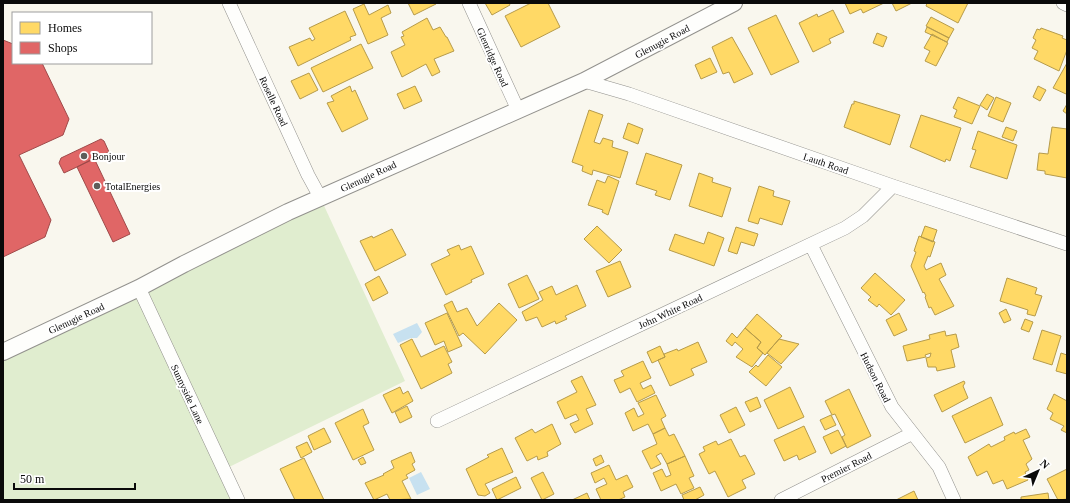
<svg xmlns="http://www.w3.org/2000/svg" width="1070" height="503" viewBox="0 0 1070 503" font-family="'Times New Roman',serif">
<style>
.green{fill:#e0edcf}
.water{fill:#c7e1f0}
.homes{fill:#ffd966;stroke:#b69b4a}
.shops{fill:#e06666;stroke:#a04a4a}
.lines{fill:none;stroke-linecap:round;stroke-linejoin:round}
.minor-casing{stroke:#92918d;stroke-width:14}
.tertiary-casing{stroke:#92918d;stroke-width:18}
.minor{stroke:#fefefc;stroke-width:13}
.tertiary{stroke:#fefefc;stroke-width:16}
.poi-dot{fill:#5e5d5a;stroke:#fff;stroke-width:1.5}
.labels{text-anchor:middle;stroke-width:4;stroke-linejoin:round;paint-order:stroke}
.street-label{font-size:10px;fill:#0a0a0a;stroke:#fff}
.poi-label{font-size:10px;fill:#0a0a0a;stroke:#fff;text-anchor:start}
</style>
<rect width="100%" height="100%" fill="#f9f7ee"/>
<path class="green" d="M 320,197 L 405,381 L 223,470 L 237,500 L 3,500 L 3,351 Z"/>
<path class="water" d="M 417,323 L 422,332 L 417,338 L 411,338 L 398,343 L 393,334 Z
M 421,472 L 430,489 L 417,495 L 409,478 Z"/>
<path class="homes" d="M 408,3 L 436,3 L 436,4 L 414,15 Z
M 485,3 L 509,3 L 510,5 L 492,15 Z
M 531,3 L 548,3 L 560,27 L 521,47 L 505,16 Z
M 845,3 L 884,3 L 863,13 L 861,9 L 850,14 Z
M 892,3 L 912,3 L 896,11 Z
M 927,3 L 968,3 L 958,23 L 926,6 Z
M 364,4 L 369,15 L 388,5 L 391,13 L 381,18 L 388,35 L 368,44 L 353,9 Z
M 833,10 L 844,32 L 829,39 L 831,43 L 813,52 L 799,23 L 817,14 L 818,17 Z
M 345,11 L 356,35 L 350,37 L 351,40 L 298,66 L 289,47 L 310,38 L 312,41 L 315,39 L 309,28 Z
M 776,15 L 799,62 L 771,75 L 748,28 Z
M 931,17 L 954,29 L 949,38 L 926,26 Z
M 427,18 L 433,30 L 440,27 L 446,37 L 447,37 L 454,51 L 434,59 L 440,72 L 432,76 L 426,64 L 402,77 L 391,52 L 405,45 L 401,37 L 404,36 L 402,32 Z
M 927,27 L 949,38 L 947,42 L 925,32 Z
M 1041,28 L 1063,36 L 1062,38 L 1067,40 L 1067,50 L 1059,71 L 1034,59 L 1038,51 L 1032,48 L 1036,40 L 1033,38 L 1037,29 L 1040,30 Z
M 877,33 L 887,37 L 883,47 L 873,43 Z
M 932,34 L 948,43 L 936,66 L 925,61 L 930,51 L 924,48 Z
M 732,37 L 753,74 L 734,83 L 729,72 L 723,74 L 712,47 Z
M 361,44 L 373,68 L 323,92 L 311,68 Z
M 710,58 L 717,72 L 701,79 L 695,65 Z
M 1067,63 L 1067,91 L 1066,94 L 1053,88 Z
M 309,73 L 318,90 L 300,99 L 291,81 Z
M 350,86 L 352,92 L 355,90 L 368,119 L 342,132 L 327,103 L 334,101 L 331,96 Z
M 415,86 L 422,101 L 404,109 L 397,94 Z
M 1038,86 L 1046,90 L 1040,101 L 1033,97 Z
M 987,94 L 994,98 L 987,110 L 980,105 Z
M 958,97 L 980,106 L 972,124 L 954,117 L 957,110 L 953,108 Z
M 996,97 L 1011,103 L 1003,122 L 988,116 Z
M 854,101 L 900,115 L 890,145 L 844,127 L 852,104 L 854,104 Z
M 1067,104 L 1067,114 L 1063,111 Z
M 589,110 L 603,115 L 594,142 L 600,144 L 603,138 L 613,141 L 612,147 L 628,152 L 620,178 L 593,170 L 592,175 L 582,171 L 583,166 L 572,162 Z
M 921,115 L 961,128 L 950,161 L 946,159 L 945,162 L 910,147 Z
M 628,123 L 643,129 L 638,144 L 623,138 Z
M 1006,127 L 1017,131 L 1013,141 L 1002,137 Z
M 1052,127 L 1067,129 L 1067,178 L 1045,174 L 1045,171 L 1037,170 L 1039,153 L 1048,154 Z
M 978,131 L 1017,145 L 1007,179 L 970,167 L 976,150 L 972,149 Z
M 646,153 L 682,165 L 670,200 L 655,195 L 657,191 L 636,184 Z
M 699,173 L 713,178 L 712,182 L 731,188 L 722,217 L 689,206 Z
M 608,176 L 619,181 L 608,215 L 602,212 L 603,210 L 588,205 L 597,180 L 605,183 Z
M 759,186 L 774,191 L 773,196 L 790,201 L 782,225 L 760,218 L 758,224 L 748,221 Z
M 597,226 L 622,250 L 609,263 L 584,239 Z
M 925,226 L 937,230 L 933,242 L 921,237 Z
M 736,227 L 758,234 L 754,246 L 741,242 L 737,254 L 728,251 Z
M 392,229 L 406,255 L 375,271 L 360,241 L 372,236 L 373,238 Z
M 708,232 L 724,238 L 714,266 L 669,250 L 675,234 L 704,244 Z
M 919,236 L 935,242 L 930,257 L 928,256 L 924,266 L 926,270 L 941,263 L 946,275 L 939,279 L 954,306 L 935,315 L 931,307 L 929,308 L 925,297 L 926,296 L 924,292 L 923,293 L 911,266 L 916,252 L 914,251 Z
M 459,245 L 461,250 L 471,246 L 484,274 L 471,280 L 472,282 L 446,295 L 431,264 L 450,255 L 447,250 Z
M 620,261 L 631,287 L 608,297 L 596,271 Z
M 875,273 L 905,300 L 891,315 L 879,304 L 877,307 L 868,300 L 871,297 L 861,288 Z
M 527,275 L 539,299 L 519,308 L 508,284 Z
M 379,276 L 388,293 L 373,301 L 365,284 Z
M 1007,278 L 1037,288 L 1035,294 L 1042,296 L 1035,316 L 1027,314 L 1028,310 L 1000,301 Z
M 577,285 L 586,306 L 565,316 L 567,319 L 556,324 L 555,321 L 542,327 L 537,317 L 526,321 L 522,312 L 543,300 L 539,292 L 552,286 L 556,295 Z
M 452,301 L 457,312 L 467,308 L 477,326 L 499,303 L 517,320 L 485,354 L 463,333 L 459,336 L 444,305 Z
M 1006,309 L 1011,320 L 1004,323 L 999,313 Z
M 447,313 L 462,346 L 448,352 L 444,341 L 435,345 L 425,323 Z
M 899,313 L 907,330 L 894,336 L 886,320 Z
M 757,314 L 782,336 L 765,355 L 757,348 L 761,342 L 745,328 Z
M 1025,319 L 1033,322 L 1029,332 L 1021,329 Z
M 745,328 L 761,342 L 757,348 L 763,353 L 752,367 L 736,357 L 743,349 L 735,342 L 732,346 L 726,341 L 732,333 L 737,338 Z
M 1042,330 L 1061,336 L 1052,365 L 1033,359 Z
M 945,331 L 946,336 L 956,334 L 959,347 L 951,350 L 955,367 L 937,371 L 936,367 L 928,367 L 926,358 L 930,357 L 931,353 L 925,355 L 926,357 L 907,361 L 903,346 L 930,339 L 929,335 Z
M 412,339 L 421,357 L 444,346 L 452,362 L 448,364 L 452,373 L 421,389 L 400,345 Z
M 779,339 L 799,344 L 781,364 L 767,353 Z
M 698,342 L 707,362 L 691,369 L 694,375 L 670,386 L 658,360 L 665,357 L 664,354 L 677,349 L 678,351 Z
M 660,346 L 665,357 L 652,363 L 647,352 Z
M 1061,353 L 1067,355 L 1067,374 L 1056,371 Z
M 768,355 L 782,367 L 766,386 L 749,372 L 756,365 L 758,367 Z
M 643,361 L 651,378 L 640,383 L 643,389 L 651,385 L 655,393 L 637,402 L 630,388 L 620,393 L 614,380 L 624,376 L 621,371 Z
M 582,376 L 596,405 L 586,409 L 593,424 L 575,433 L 570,424 L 579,420 L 576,414 L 565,419 L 557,402 L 577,392 L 571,381 Z
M 964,381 L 965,383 L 963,386 L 968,398 L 942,412 L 934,395 Z
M 400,387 L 403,394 L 408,391 L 413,401 L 392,413 L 383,395 Z
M 790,387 L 804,417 L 778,429 L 764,400 Z
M 849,389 L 871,436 L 847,448 L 842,437 L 845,435 L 835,414 L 832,415 L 825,401 Z
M 1054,394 L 1067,401 L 1067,433 L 1061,430 L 1064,426 L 1050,419 L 1053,413 L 1047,409 Z
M 656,395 L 666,416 L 661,419 L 665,428 L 653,434 L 648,424 L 633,431 L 625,413 L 634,408 L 638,417 L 644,414 L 638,403 Z
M 757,397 L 761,407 L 750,412 L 745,402 Z
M 991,397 L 1003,425 L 965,443 L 952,416 Z
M 407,406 L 412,417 L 400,423 L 395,412 Z
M 736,407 L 745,425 L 729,433 L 720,415 Z
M 363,409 L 369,423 L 363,426 L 374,450 L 353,460 L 335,423 Z
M 831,415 L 836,425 L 825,430 L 820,420 Z
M 552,424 L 561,444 L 547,452 L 548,456 L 538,460 L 537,456 L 527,461 L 515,438 L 532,429 L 535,433 Z
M 804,426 L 816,452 L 799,460 L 797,455 L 784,461 L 774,440 Z
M 324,428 L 331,442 L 314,450 L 308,436 Z
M 665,428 L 669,436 L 674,434 L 685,456 L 667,464 L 661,453 L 656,456 L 661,464 L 651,469 L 642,451 L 657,444 L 653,434 Z
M 1026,429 L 1030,437 L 1023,440 L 1032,459 L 1026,464 L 1029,470 L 1025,472 L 1028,480 L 1007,489 L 1003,480 L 993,484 L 987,471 L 977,476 L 968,457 L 989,444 L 991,447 L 1005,440 L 1004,437 L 1014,432 L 1015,434 Z
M 838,430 L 846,446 L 831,454 L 823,437 Z
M 731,439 L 740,457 L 745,455 L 755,474 L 742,480 L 746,488 L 728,497 L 715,471 L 709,474 L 699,454 L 705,451 L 703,447 L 716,441 L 718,445 Z
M 307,442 L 312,452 L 301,458 L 296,447 Z
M 502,448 L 513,472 L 485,484 L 490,493 L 485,496 L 478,495 L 466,469 L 489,457 L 487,455 Z
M 411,452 L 415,462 L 412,464 L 415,470 L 406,475 L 408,478 L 402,481 L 411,499 L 390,500 L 387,494 L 374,500 L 365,483 L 384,475 L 383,474 L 394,468 L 391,461 Z
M 601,455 L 604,462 L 596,466 L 593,459 Z
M 685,456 L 694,476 L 689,478 L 694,488 L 681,494 L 676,484 L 661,491 L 653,473 L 662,469 L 666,477 L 671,475 L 667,464 Z
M 363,457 L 366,463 L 361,465 L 358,460 Z
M 304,458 L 324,500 L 295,500 L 280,469 Z
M 609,465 L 616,480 L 627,475 L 633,487 L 623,492 L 625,497 L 618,500 L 601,500 L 596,489 L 607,484 L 604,478 L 595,483 L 591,473 Z
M 1067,469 L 1067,499 L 1058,500 L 1047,479 Z
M 543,472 L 554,494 L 542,500 L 531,478 Z
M 516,477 L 521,488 L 497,500 L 492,489 Z
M 700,487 L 704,495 L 695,500 L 684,500 L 682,495 Z
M 914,491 L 918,500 L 896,500 Z
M 587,493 L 590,500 L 572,500 Z
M 1048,493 L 1049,500 L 1021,500 L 1021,497 Z"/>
<path class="shops" d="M 3,40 L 13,44 L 13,63 L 42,63 L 69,119 L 63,135 L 19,155 L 51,220 L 45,237 L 3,257 Z
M 101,139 L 104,141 L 109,152 L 64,173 L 59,163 L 61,158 Z
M 94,158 L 130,234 L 113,242 L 77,167 Z"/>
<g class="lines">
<defs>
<path id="minor" d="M 229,3 L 308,175 L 320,197
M 469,3 L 518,110
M 1063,3 L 1067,5
M 584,81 L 629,94 L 893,186 L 1067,244
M 811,245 L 892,407 L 939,467 L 954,500
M 139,288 L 238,500
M 437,421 L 845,228 L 863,216 L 893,186
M 781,500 L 911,434"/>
<path id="tertiary" d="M 3,352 L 139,288 L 184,264 L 288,212 L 584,81 L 734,3"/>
</defs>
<use href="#minor" class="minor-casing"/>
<use href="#tertiary" class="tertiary-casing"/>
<use href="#minor" class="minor"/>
<use href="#tertiary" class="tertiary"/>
</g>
<g class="poi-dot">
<circle cx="84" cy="156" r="4"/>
<circle cx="97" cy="186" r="4"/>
</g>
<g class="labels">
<g class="street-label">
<text transform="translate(662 41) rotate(-28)" y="4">Glenugie Road</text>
<text transform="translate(493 57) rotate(66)" y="4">Glenridge Road</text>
<text transform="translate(274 101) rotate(65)" y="4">Roselle Road</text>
<text transform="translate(826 163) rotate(19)" y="4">Lauth Road</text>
<text transform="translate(368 176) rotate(-25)" y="4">Glenugie Road</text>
<text transform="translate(670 311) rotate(-25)" y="4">John White Road</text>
<text transform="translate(76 318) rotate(-25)" y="4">Glenugie Road</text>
<text transform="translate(876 377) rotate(63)" y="4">Hudson Road</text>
<text transform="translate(188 394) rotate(65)" y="4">Sunnyside Lane</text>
<text transform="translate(846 467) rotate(-27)" y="4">Premier Road</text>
</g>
<g class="poi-label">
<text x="92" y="160">Bonjour</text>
<text x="105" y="190">TotalEnergies</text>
</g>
</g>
<rect width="1070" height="503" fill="none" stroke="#0a0a0a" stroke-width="8"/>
<rect x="12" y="12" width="140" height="52" fill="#ffffff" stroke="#9d9d9d"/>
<rect x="20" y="22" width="20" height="12" fill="#ffd966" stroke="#9d9d9d"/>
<text x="48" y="32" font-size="12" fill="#0a0a0a">Homes</text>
<rect x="20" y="42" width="20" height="12" fill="#e06666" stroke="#9d9d9d"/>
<text x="48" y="52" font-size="12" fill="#0a0a0a">Shops</text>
<g transform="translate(1038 471) rotate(44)" stroke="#ffffff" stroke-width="3" paint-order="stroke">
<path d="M0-3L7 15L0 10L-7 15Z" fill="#0a0a0a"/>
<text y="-6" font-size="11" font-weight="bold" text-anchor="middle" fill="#0a0a0a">N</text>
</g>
<path d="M14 483v6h121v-6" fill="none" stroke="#0a0a0a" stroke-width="2"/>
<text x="20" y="483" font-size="12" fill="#0a0a0a" stroke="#ffffff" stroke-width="3" paint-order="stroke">50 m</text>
</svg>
